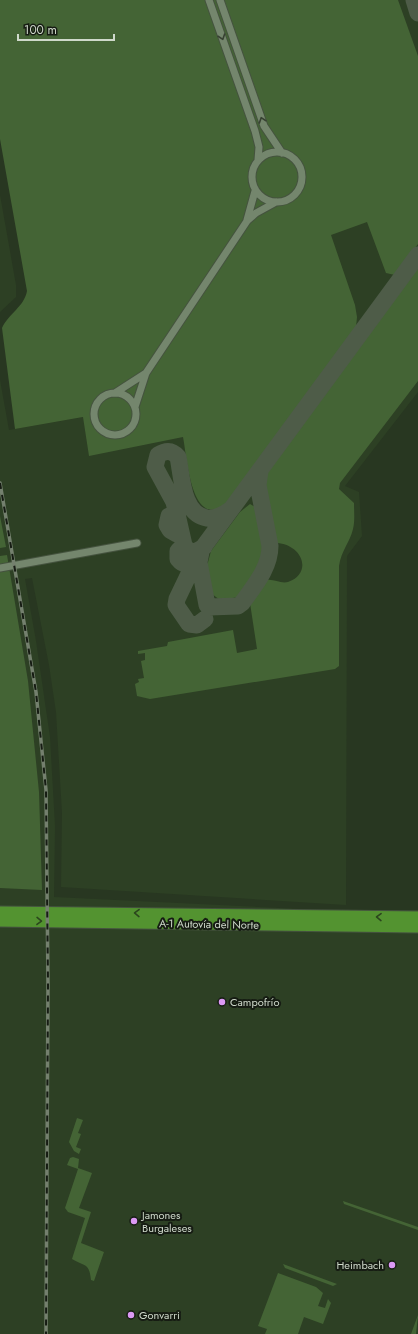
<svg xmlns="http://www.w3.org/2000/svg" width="418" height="1334" viewBox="0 0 418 1334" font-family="Jost,sans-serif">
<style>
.built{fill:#2d4024}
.green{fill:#446435}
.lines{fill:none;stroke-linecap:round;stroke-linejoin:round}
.taxiway{stroke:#4e5c48;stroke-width:17}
.minor-casing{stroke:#45533f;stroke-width:9}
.highway-casing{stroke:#45533f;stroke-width:13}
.minor{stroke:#74866d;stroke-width:7}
.highway{stroke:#539330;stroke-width:11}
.rail-casing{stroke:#74806e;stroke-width:3.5}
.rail{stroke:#161c13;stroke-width:2;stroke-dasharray:6;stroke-linecap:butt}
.oneway{stroke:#374132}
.oneway2{stroke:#2b461d}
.poi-dot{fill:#dc99f5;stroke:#161c13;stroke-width:1.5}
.labels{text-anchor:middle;stroke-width:4;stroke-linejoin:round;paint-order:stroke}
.street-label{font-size:11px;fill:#cfd9cb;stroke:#161c13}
.poi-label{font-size:11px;fill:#cfd9cb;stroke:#161c13;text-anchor:start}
</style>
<rect width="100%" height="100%" fill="#283721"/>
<path class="built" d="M 282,0 L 418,0 L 418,392 L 345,486 L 359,492 L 362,536 L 347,556 L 346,905 L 61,887 L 62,813 L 56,712 L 49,665 L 32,578 L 25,579 L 36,641 L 50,737 L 55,826 L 54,897 L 341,911 L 418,910 L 418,1334 L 0,1334 L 0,380 L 9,430 L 83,417 Z
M 0,195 L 16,285 L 16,297 L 0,312 Z"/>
<path class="green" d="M 0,0 L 398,0 L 418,56 L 418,244 L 395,275 L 386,273 L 367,222 L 331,235 L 355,305 L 357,317 L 356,327 L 226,504 C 191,531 187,456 183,437 L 89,456 L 83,417 L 15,429 L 2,328 C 9,313 24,307 27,291 L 0,139 Z
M 418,268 L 418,381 L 340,483 L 339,489 L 354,503 C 354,512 355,521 353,529 C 350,542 341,551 339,566 L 339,666 L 335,669 L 150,699 L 137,696 L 135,684 L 139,682 L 138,679 L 144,678 L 141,661 L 145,660 L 145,653 L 138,654 L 138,651 L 167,646 L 168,642 L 233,630 L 237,653 L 257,649 L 250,603 L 257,591 L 267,580 C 274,579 281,584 288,582 C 312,574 304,546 278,543 L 275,540 L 264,482 L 266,475 Z
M 250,504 L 257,508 L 264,558 L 262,563 L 239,597 L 220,600 L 212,594 L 207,566 L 211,551 L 240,512 Z
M 0,516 L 6,547 L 0,548 Z
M 7,555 L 28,681 L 39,792 L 42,890 L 0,888 L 0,556 Z
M 77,1118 L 83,1120 L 78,1133 L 81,1134 L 76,1147 L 81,1149 L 79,1154 L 74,1151 L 69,1142 Z
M 73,1157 L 79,1159 L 78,1168 L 92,1173 L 79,1208 L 91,1212 L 81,1243 L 104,1252 L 94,1281 L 91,1280 C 89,1262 85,1267 72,1259 L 85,1218 L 68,1212 L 65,1208 L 78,1169 L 67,1165 L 70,1158 Z
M 343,1201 L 418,1227 L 418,1230 L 344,1204 Z
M 283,1264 L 337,1284 L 333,1286 L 285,1268 Z
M 278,1273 L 316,1287 L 323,1293 L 318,1306 L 325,1308 L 328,1299 L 331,1303 L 323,1324 L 304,1317 L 298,1334 L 265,1334 L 267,1329 L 258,1326 Z
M 418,1315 L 416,1334 L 411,1334 Z"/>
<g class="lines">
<path class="taxiway" d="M 414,0 L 418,13
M 177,534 L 170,530 L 167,525 L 169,516 L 177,514 L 184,545 L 178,551 L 178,559 C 186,569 193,561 198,554
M 204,547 C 196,552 191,554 184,546 L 174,502 L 155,467 L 158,455 C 166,450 172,450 178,457 C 182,476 182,514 207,518 C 216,519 223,515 230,510
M 201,552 L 199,562 L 207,605 L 209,607 L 238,606 L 242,603 C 254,586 270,568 270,546 L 258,485 L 260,471
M 205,619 L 197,625 L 189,624 L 176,605 L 177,599 L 199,553 L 418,255"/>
<defs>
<path id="minor" d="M 209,0 L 255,131 L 259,147 L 258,160
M 220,0 L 264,126 L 282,153
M252 177a25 25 0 1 1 50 0a25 25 0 1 1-50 0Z
M 247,220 L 255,191
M 115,393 L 146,373
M94 414a21 21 0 1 1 42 0a21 21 0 1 1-42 0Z
M 135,407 L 146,373 L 247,221 L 256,213 L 276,202
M 0,568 L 137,543"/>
<path id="highway" d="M 0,912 L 418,917
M 0,921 L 418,927"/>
</defs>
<use href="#minor" class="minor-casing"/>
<use href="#highway" class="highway-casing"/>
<use href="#minor" class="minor"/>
<use href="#highway" class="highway"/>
<defs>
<path id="rail" d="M 0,483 L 36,692 L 46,790 L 48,985 L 46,1334"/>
</defs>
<use href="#rail" class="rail-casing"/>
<use href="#rail" class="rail"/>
</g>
<defs><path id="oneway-chevron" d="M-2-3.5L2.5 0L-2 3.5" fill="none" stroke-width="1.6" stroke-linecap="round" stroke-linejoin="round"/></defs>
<g class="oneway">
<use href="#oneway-chevron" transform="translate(222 37) rotate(71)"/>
<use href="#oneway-chevron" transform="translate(262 120) rotate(-109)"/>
</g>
<g class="oneway2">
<use href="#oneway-chevron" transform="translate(137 913) rotate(-179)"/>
<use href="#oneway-chevron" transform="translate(379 917) rotate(-179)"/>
<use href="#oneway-chevron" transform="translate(39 921) rotate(1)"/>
</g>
<g class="poi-dot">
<circle cx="222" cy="1002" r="4"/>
<circle cx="134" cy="1221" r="4"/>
<circle cx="392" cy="1265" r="4"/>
<circle cx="131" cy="1315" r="4"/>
</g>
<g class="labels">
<g class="street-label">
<text transform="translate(209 924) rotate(1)" y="4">A-1 Autovía del Norte</text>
</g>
<g class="poi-label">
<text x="230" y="1006">Campofrío</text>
<text x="142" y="1219">Jamones<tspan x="142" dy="13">Burgaleses</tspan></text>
<text x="384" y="1269" text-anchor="end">Heimbach</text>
<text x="139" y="1319">Gonvarri</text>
</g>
</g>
<path d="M18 34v6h96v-6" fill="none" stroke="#cfd9cb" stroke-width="2"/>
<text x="24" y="34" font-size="12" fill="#cfd9cb" stroke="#161c13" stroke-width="3" paint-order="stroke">100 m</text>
</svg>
